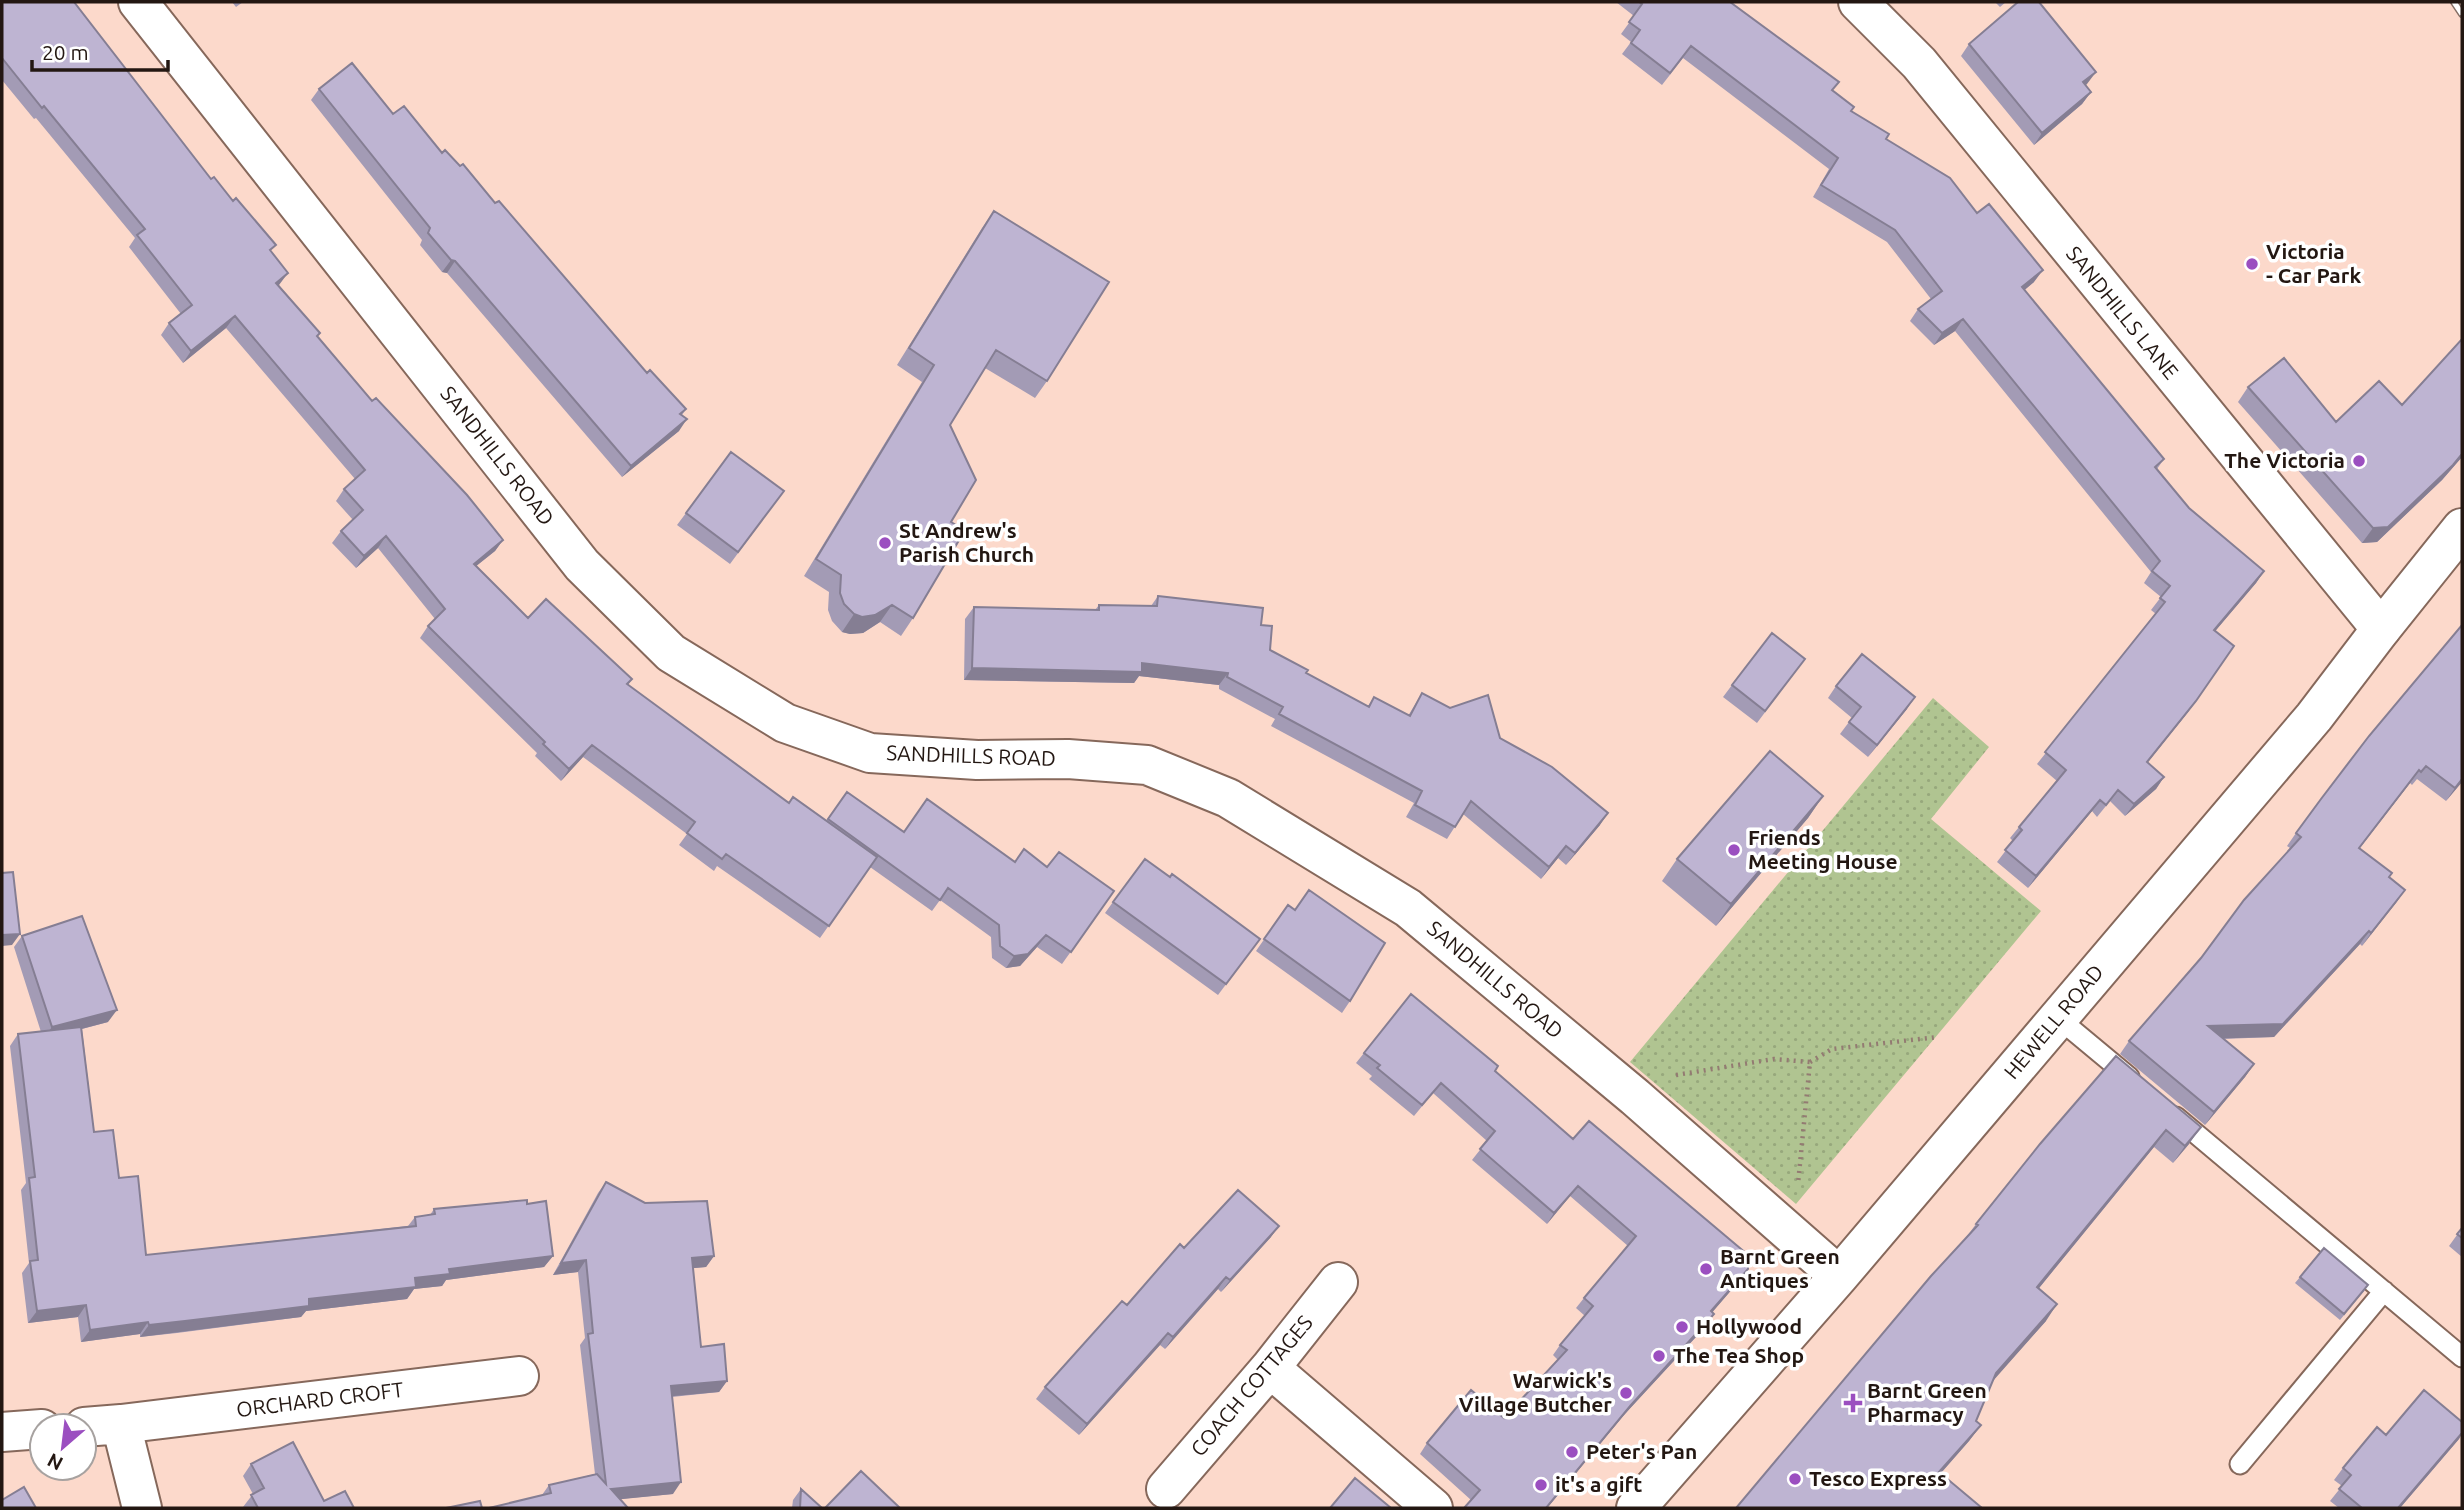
<svg xmlns="http://www.w3.org/2000/svg" width="2464" height="1510" viewBox="0 0 2464 1510" font-family="Ubuntu,sans-serif">
<style>
.park{fill:url(#park-dots)}
.lines{fill:none;stroke-linecap:round;stroke-linejoin:round}
.service-casing{stroke:#86685b;stroke-width:23}
.minor-casing{stroke:#86685b;stroke-width:42}
.tertiary-casing{stroke:#86685b;stroke-width:42}
.path{stroke:#937b72;stroke-width:4.5;stroke-dasharray:2 5;stroke-linecap:butt}
.service{stroke:#fff;stroke-width:19}
.minor{stroke:#fff;stroke-width:38}
.tertiary{stroke:#fff;stroke-width:38}
.rail-casing{stroke:#846e65;stroke-width:8}
.rail{stroke:#fff;stroke-width:5;stroke-dasharray:16;stroke-linecap:butt}
.wall{fill:#a39bb5}
.shaded-wall{fill:#857e93}
.building{fill:#beb4d2;stroke:#857e93;stroke-width:2}
.poi-dot{fill:#9b4fc0;stroke:#fff;stroke-width:2.5}
.labels{text-anchor:middle;stroke-width:7;stroke-linejoin:round;paint-order:stroke}
.poi-label{font-size:21px;font-weight:bold;fill:#231712;stroke:#fff;text-anchor:start}
.street-label{font-size:21px;fill:#231712;stroke:#fff}
</style>
<defs>
<pattern id="park-dots" width="8" height="8" patternUnits="userSpaceOnUse" patternTransform="scale(1.75)"><rect width="8" height="8" fill="#b0c491"/><path d="M2 2h.1M6 6h.1" fill="none" stroke="#97a87c" stroke-width="1.8" stroke-linecap="round"/></pattern>
</defs>
<rect width="100%" height="100%" fill="#fcd9cb"/>
<path class="park" d="M 1933,698 L 1989,747 L 1931,819 L 2041,911 L 1796,1204 L 1630,1062 Z"/>
<g class="lines">
<defs>
<path id="service" d="M 2058,1018 L 2129,1077
M 2176,1117 L 2462,1357
M 2240,1464 L 2384,1291"/>
<path id="minor" d="M 1858,2 L 1919,63 L 2381,629
M 1270,1368 L 1433,1508
M 121,1424 L 519,1376
M 84,1427 L 121,1424 L 142,1508
M 2,1432 L 42,1429
M 1166,1489 L 1270,1368 L 1338,1282"/>
<path id="tertiary" d="M 138,2 L 582,565 L 671,653 L 785,723 L 870,753 L 977,760 L 1068,759 L 1147,765 L 1228,798 L 1408,908 L 1635,1097 L 1839,1276
M 1636,1508 L 1839,1276 L 2314,717 L 2381,629 L 2462,528"/>
</defs>
<use href="#service" class="service-casing"/>
<use href="#minor" class="minor-casing"/>
<use href="#tertiary" class="tertiary-casing"/>
<path class="path" d="M 1810,1062 L 1832,1049 L 1938,1037
M 1676,1075 L 1774,1059 L 1810,1062 L 1798,1184"/>
<use href="#service" class="service"/>
<use href="#minor" class="minor"/>
<use href="#tertiary" class="tertiary"/>
<defs>
<path id="rail" d="M 2454,2 L 2462,14"/>
</defs>
<use href="#rail" class="rail-casing"/>
<use href="#rail" class="rail"/>
</g>
<path class="wall" d="M 2,2 L 211,179 L 271,252 L 279,285 L 278,286 L 318,337 L 372,401 L 503,540 L 495,551 L 476,566 L 528,618 L 632,679 L 628,685 L 789,803 L 826,821 L 847,792 L 904,832 L 1015,862 L 1047,867 L 1114,891 L 1062,964 L 1037,947 L 1020,966 L 1006,968 L 992,958 L 991,937 L 940,900 L 932,911 L 870,867 L 820,938 L 717,866 L 714,871 L 679,845 L 687,834 L 583,757 L 561,781 L 535,756 L 537,753 L 420,638 L 428,626 L 435,619 L 378,548 L 356,568 L 332,543 L 341,531 L 353,520 L 336,501 L 344,489 L 355,479 L 226,328 L 183,363 L 161,335 L 169,323 L 181,314 L 129,247 L 135,238 L 36,118 L 34,119 L 2,80 Z
M 232,2 L 243,2 L 236,7 Z
M 1616,2 L 1730,2 L 1833,91 L 1851,111 L 1977,213 L 2034,282 L 2024,290 L 2164,459 L 2157,469 L 2189,508 L 2264,571 L 2256,583 L 2215,631 L 2188,712 L 2147,763 L 2164,777 L 2156,789 L 2125,816 L 2110,801 L 2097,817 L 2092,811 L 2028,888 L 1997,862 L 2013,841 L 2010,838 L 2019,827 L 2057,781 L 2037,764 L 2156,614 L 2151,610 L 2161,597 L 2144,583 L 2151,572 L 1955,331 L 1934,345 L 1910,321 L 1918,309 L 1931,299 L 1887,242 L 1813,197 L 1829,169 L 1683,58 L 1662,85 L 1622,54 L 1631,42 L 1621,34 L 1634,16 Z
M 1995,2 L 2006,2 L 2000,7 Z
M 1969,44 L 2087,84 L 2085,85 L 2091,92 L 2082,104 L 2034,145 L 1961,56 Z
M 319,89 L 393,114 L 460,166 L 495,203 L 647,373 L 686,409 L 682,415 L 679,431 L 622,477 L 461,289 L 447,273 L 442,272 L 420,245 L 422,240 L 311,100 Z
M 994,211 L 1047,381 L 1035,398 L 985,368 L 950,425 L 951,522 L 913,618 L 901,636 L 880,622 L 863,633 L 850,634 L 842,632 L 832,621 L 828,610 L 829,592 L 804,576 L 922,382 L 897,365 L 982,228 Z
M 2462,339 L 2462,457 L 2442,480 L 2377,542 L 2362,543 L 2238,402 L 2248,387 L 2336,422 L 2402,405 Z
M 784,491 L 730,564 L 677,525 L 686,513 Z
M 1158,596 L 1261,625 L 1270,650 L 1306,673 L 1368,706 L 1374,697 L 1408,716 L 1422,693 L 1500,738 L 1600,825 L 1566,865 L 1558,858 L 1541,879 L 1463,814 L 1447,839 L 1406,817 L 1414,803 L 1271,726 L 1275,719 L 1219,689 L 1219,685 L 1139,676 L 1134,683 L 964,680 L 965,619 L 974,607 L 1095,610 L 1099,605 L 1151,606 Z
M 1805,659 L 1757,723 L 1723,697 L 1732,685 Z
M 1836,686 L 1907,709 L 1868,757 L 1840,734 L 1852,718 L 1828,698 Z
M 2369,736 L 2462,782 L 2446,801 L 2417,779 L 2412,785 L 2410,783 L 2360,848 L 2389,877 L 2405,890 L 2362,946 L 2360,944 L 2274,1037 L 2223,1039 L 2254,1064 L 2245,1077 L 2205,1125 L 2120,1054 L 2129,1041 L 2201,958 L 2290,848 L 2287,846 L 2296,833 Z
M 1823,796 L 1808,818 L 1716,926 L 1662,881 L 1677,859 Z
M 1113,902 L 1260,939 L 1218,995 L 1105,913 Z
M 1288,905 L 1350,1001 L 1342,1013 L 1256,951 Z
M 22,936 L 108,1022 L 82,1029 L 94,1132 L 119,1178 L 146,1255 L 408,1226 L 415,1217 L 430,1215 L 434,1209 L 527,1204 L 553,1256 L 544,1267 L 446,1280 L 442,1286 L 414,1289 L 407,1299 L 306,1311 L 301,1317 L 177,1333 L 140,1337 L 140,1334 L 81,1342 L 78,1317 L 28,1323 L 22,1273 L 29,1263 L 21,1190 L 26,1183 L 10,1046 L 18,1034 L 41,1032 L 14,947 Z
M 1364,1053 L 1495,1071 L 1573,1139 L 1740,1280 L 1712,1312 L 1707,1325 L 1623,1416 L 1547,1508 L 1464,1508 L 1471,1500 L 1420,1454 L 1427,1443 L 1504,1418 L 1558,1360 L 1553,1355 L 1560,1345 L 1585,1316 L 1576,1308 L 1584,1298 L 1628,1246 L 1570,1196 L 1547,1224 L 1472,1160 L 1487,1141 L 1433,1093 L 1414,1116 L 1369,1079 L 1372,1076 L 1356,1063 Z
M 2116,1056 L 2189,1144 L 2173,1163 L 2154,1147 L 2039,1288 L 2046,1321 L 1993,1380 L 1976,1421 L 1981,1425 L 1969,1441 L 1940,1474 L 1736,1508 L 1965,1239 L 1976,1224 Z
M 606,1182 L 714,1256 L 706,1267 L 693,1268 L 701,1347 L 727,1381 L 719,1392 L 672,1397 L 673,1494 L 620,1499 L 542,1495 L 549,1485 L 595,1474 L 580,1345 L 585,1338 L 578,1272 L 553,1275 L 598,1193 Z
M 2462,1228 L 2462,1257 L 2449,1246 Z
M 1271,1237 L 1221,1292 L 1218,1289 L 1165,1349 L 1160,1345 L 1079,1435 L 1036,1399 L 1045,1387 L 1184,1248 Z
M 2300,1277 L 2364,1291 L 2340,1320 L 2295,1283 Z
M 2462,1433 L 2459,1439 L 2400,1508 L 2339,1508 L 2330,1501 L 2342,1486 L 2334,1480 L 2343,1468 L 2386,1435 Z
M 251,1464 L 324,1501 L 354,1508 L 243,1508 L 243,1507 L 253,1494 L 243,1476 Z
M 801,1489 L 822,1508 L 792,1508 L 793,1500 Z"/>
<path class="shaded-wall" d="M 2096,72 L 2087,84 L 2075,94 L 2083,82 Z
M 2091,92 L 2082,104 L 2034,145 L 2042,133 Z
M 451,260 L 455,261 L 447,273 L 442,272 Z
M 2043,270 L 2034,282 L 2014,299 L 2022,287 Z
M 288,273 L 279,285 L 267,295 L 276,283 Z
M 235,316 L 226,328 L 183,363 L 191,351 Z
M 1963,319 L 1955,331 L 1934,345 L 1942,333 Z
M 687,419 L 679,431 L 622,477 L 631,466 Z
M 2462,454 L 2462,457 L 2442,480 L 2377,542 L 2362,543 L 2373,528 Z
M 386,536 L 378,548 L 356,568 L 364,556 Z
M 503,540 L 495,551 L 465,575 L 474,564 Z
M 2264,571 L 2256,583 L 2206,642 L 2214,630 Z
M 892,605 L 880,622 L 863,633 L 850,634 L 842,632 L 854,614 Z
M 1142,663 L 1228,673 L 1219,685 L 1139,676 L 1134,683 L 964,680 L 972,668 Z
M 1915,697 L 1907,709 L 1868,757 L 1877,745 Z
M 2196,701 L 2188,712 L 2138,774 L 2147,762 Z
M 592,745 L 583,757 L 561,781 L 569,769 Z
M 2419,770 L 2410,783 L 2350,860 L 2359,848 Z
M 2164,777 L 2156,789 L 2125,816 L 2134,804 Z
M 2462,779 L 2462,782 L 2446,801 L 2455,788 Z
M 1823,796 L 1808,818 L 1716,926 L 1731,904 Z
M 2100,800 L 2092,811 L 2028,888 L 2036,876 Z
M 1608,813 L 1600,825 L 1566,865 L 1575,853 Z
M 1566,846 L 1558,858 L 1541,879 L 1549,867 Z
M 2405,890 L 2396,903 L 2362,946 L 2371,933 Z
M 2369,931 L 2360,944 L 2274,1037 L 2199,1039 L 2208,1026 Z
M 20,934 L 12,945 L 2,946 L 2,935 Z
M 1046,935 L 1037,947 L 1020,966 L 1006,968 L 1014,956 Z
M 117,1010 L 108,1022 L 43,1039 L 52,1027 Z
M 2254,1064 L 2245,1077 L 2205,1125 L 2214,1112 Z
M 2201,1127 L 2189,1144 L 2173,1163 L 2185,1146 Z
M 2166,1130 L 2154,1147 L 2026,1304 L 2037,1287 Z
M 1578,1186 L 1570,1196 L 1547,1224 L 1554,1213 Z
M 1279,1226 L 1271,1237 L 1221,1292 L 1230,1280 Z
M 553,1256 L 544,1267 L 446,1280 L 442,1286 L 414,1289 L 407,1299 L 306,1311 L 301,1317 L 140,1337 L 149,1325 L 309,1299 L 415,1278 L 449,1269 Z
M 714,1256 L 706,1267 L 684,1269 L 692,1258 Z
M 586,1260 L 578,1272 L 553,1275 L 561,1263 Z
M 1748,1269 L 1740,1280 L 1704,1322 L 1711,1311 Z
M 1226,1277 L 1218,1289 L 1165,1349 L 1173,1337 Z
M 2057,1304 L 2046,1321 L 1985,1390 L 1996,1373 Z
M 86,1305 L 78,1317 L 28,1323 L 37,1311 Z
M 1714,1314 L 1707,1325 L 1623,1416 L 1547,1508 L 1546,1508 L 1631,1405 Z
M 148,1322 L 140,1334 L 81,1342 L 90,1330 Z
M 1168,1333 L 1160,1345 L 1079,1435 L 1087,1424 Z
M 727,1381 L 719,1392 L 663,1397 L 671,1386 Z
M 1981,1425 L 1969,1441 L 1927,1489 L 1939,1472 Z
M 2462,1433 L 2459,1439 L 2400,1508 L 2398,1508 Z
M 681,1482 L 673,1494 L 603,1501 L 611,1489 Z"/>
<path class="building" d="M 2,2 L 74,2 L 211,179 L 214,177 L 233,201 L 236,198 L 276,245 L 270,250 L 288,273 L 276,283 L 320,333 L 317,336 L 372,401 L 376,398 L 467,495 L 500,536 L 503,540 L 474,564 L 528,618 L 546,599 L 632,679 L 627,684 L 789,803 L 793,797 L 877,857 L 829,926 L 726,854 L 722,859 L 687,833 L 695,822 L 592,745 L 569,769 L 543,744 L 545,742 L 428,626 L 445,609 L 386,536 L 364,556 L 341,531 L 363,510 L 344,489 L 365,470 L 235,316 L 191,351 L 169,323 L 192,305 L 137,235 L 145,229 L 44,106 L 42,108 L 2,58 Z
M 1639,2 L 1730,2 L 1839,82 L 1832,90 L 1854,107 L 1851,111 L 1889,134 L 1886,139 L 1950,178 L 1977,213 L 1989,204 L 2043,270 L 2022,287 L 2164,459 L 2155,467 L 2189,508 L 2264,571 L 2214,630 L 2234,646 L 2196,701 L 2147,762 L 2164,777 L 2134,804 L 2118,790 L 2106,805 L 2100,800 L 2036,876 L 2005,850 L 2022,830 L 2019,827 L 2066,770 L 2045,752 L 2165,602 L 2160,598 L 2170,586 L 2152,571 L 2160,561 L 1963,319 L 1942,333 L 1918,309 L 1942,291 L 1895,230 L 1821,185 L 1838,158 L 1691,46 L 1670,73 L 1631,43 L 1640,30 L 1629,22 L 1642,4 Z
M 2018,2 L 2039,2 L 2096,72 L 2083,82 L 2091,92 L 2042,133 L 1969,44 Z
M 352,63 L 393,114 L 404,106 L 442,153 L 445,150 L 460,166 L 463,164 L 495,203 L 499,201 L 647,373 L 650,370 L 686,409 L 680,414 L 687,419 L 631,466 L 469,277 L 455,261 L 451,260 L 428,233 L 430,228 L 319,89 Z
M 994,211 L 1109,282 L 1047,381 L 996,350 L 950,425 L 976,480 L 951,522 L 965,530 L 913,618 L 892,605 L 875,615 L 862,617 L 854,614 L 844,604 L 840,593 L 841,575 L 816,559 L 934,365 L 909,348 Z
M 2462,339 L 2462,454 L 2453,465 L 2388,527 L 2373,528 L 2248,387 L 2284,358 L 2336,422 L 2379,381 L 2402,405 Z
M 731,452 L 784,491 L 738,552 L 686,513 Z
M 1158,596 L 1263,608 L 1261,625 L 1272,626 L 1270,650 L 1308,670 L 1306,673 L 1369,707 L 1374,697 L 1410,716 L 1422,693 L 1450,708 L 1488,695 L 1500,738 L 1552,767 L 1608,813 L 1575,853 L 1566,846 L 1549,867 L 1471,801 L 1455,827 L 1415,805 L 1422,791 L 1279,714 L 1283,707 L 1227,677 L 1228,673 L 1142,663 L 1142,672 L 972,668 L 974,607 L 1099,610 L 1099,605 L 1157,606 Z
M 2462,625 L 2462,779 L 2455,788 L 2426,766 L 2421,772 L 2419,770 L 2359,848 L 2392,873 L 2389,877 L 2405,890 L 2371,933 L 2369,931 L 2283,1024 L 2208,1026 L 2254,1064 L 2214,1112 L 2129,1041 L 2201,958 L 2244,900 L 2301,837 L 2296,833 L 2321,799 L 2369,736 Z
M 1772,633 L 1805,659 L 1765,711 L 1732,685 Z
M 1862,654 L 1915,697 L 1877,745 L 1849,722 L 1861,707 L 1836,686 Z
M 1770,751 L 1823,796 L 1731,904 L 1677,859 Z
M 847,792 L 904,832 L 927,799 L 1015,862 L 1024,849 L 1047,867 L 1059,852 L 1114,891 L 1071,952 L 1046,935 L 1028,954 L 1014,956 L 1000,946 L 999,925 L 948,888 L 940,900 L 828,819 Z
M 1145,859 L 1170,877 L 1172,874 L 1260,939 L 1226,984 L 1113,902 Z
M 13,872 L 20,934 L 2,935 L 2,873 Z
M 1309,890 L 1385,943 L 1350,1001 L 1264,939 L 1288,905 L 1295,910 Z
M 82,916 L 117,1010 L 52,1027 L 22,936 Z
M 1411,994 L 1498,1066 L 1495,1071 L 1573,1139 L 1589,1121 L 1747,1254 L 1748,1269 L 1711,1311 L 1714,1314 L 1631,1405 L 1546,1508 L 1464,1508 L 1480,1490 L 1427,1443 L 1471,1390 L 1504,1418 L 1567,1350 L 1560,1345 L 1593,1306 L 1584,1298 L 1636,1236 L 1578,1186 L 1554,1213 L 1480,1149 L 1495,1131 L 1441,1083 L 1422,1105 L 1377,1068 L 1380,1065 L 1364,1053 Z
M 81,1027 L 94,1132 L 113,1130 L 119,1178 L 138,1176 L 146,1255 L 416,1226 L 415,1217 L 435,1214 L 434,1209 L 527,1200 L 527,1204 L 546,1201 L 553,1256 L 449,1269 L 450,1274 L 415,1278 L 416,1287 L 309,1299 L 309,1306 L 185,1321 L 149,1325 L 148,1322 L 90,1330 L 86,1305 L 37,1311 L 30,1261 L 38,1260 L 29,1178 L 35,1177 L 18,1034 Z
M 2116,1056 L 2201,1127 L 2185,1146 L 2166,1130 L 2037,1287 L 2057,1304 L 1996,1373 L 1976,1421 L 1981,1425 L 1939,1472 L 1982,1508 L 1736,1508 L 1931,1276 L 1978,1225 L 1976,1224 L 2040,1144 Z
M 606,1182 L 645,1203 L 707,1201 L 714,1256 L 692,1258 L 701,1347 L 724,1344 L 727,1381 L 671,1386 L 681,1482 L 611,1489 L 628,1508 L 489,1508 L 551,1493 L 549,1485 L 597,1474 L 606,1484 L 588,1334 L 593,1333 L 586,1260 L 561,1263 Z
M 1238,1190 L 1279,1226 L 1230,1280 L 1226,1277 L 1173,1337 L 1168,1333 L 1087,1424 L 1045,1387 L 1122,1301 L 1127,1305 L 1180,1244 L 1184,1248 Z
M 2462,1228 L 2462,1238 L 2457,1234 Z
M 2324,1248 L 2368,1285 L 2344,1314 L 2300,1277 Z
M 2424,1390 L 2462,1422 L 2462,1433 L 2398,1508 L 2362,1508 L 2339,1489 L 2351,1475 L 2343,1468 L 2377,1427 L 2386,1435 Z
M 293,1442 L 324,1501 L 345,1491 L 354,1508 L 258,1508 L 251,1495 L 264,1488 L 251,1464 Z
M 861,1471 L 900,1508 L 825,1508 Z
M 1355,1478 L 1391,1508 L 1330,1508 Z
M 24,1487 L 36,1508 L 2,1508 L 2,1500 Z
M 801,1489 L 822,1508 L 800,1508 Z
M 480,1501 L 482,1508 L 446,1508 Z"/>
<g class="poi-dot">
<circle cx="2252" cy="264" r="7"/>
<circle cx="2359" cy="461" r="7"/>
<circle cx="885" cy="543" r="7"/>
<circle cx="1734" cy="850" r="7"/>
<circle cx="1706" cy="1269" r="7"/>
<circle cx="1682" cy="1327" r="7"/>
<circle cx="1659" cy="1356" r="7"/>
<circle cx="1626" cy="1393" r="7"/>
<path d="M1849.5 1392.5h7v7h7v7h-7v7h-7v-7h-7v-7h7z"/>
<circle cx="1572" cy="1452" r="7"/>
<circle cx="1795" cy="1479" r="7"/>
<circle cx="1541" cy="1485" r="7"/>
</g>
<g class="labels">
<g class="poi-label">
<text x="2266" y="259">Victoria<tspan x="2266" dy="24">- Car Park</tspan></text>
<text x="2345" y="468" text-anchor="end">The Victoria</text>
<text x="899" y="538">St Andrew's<tspan x="899" dy="24">Parish Church</tspan></text>
<text x="1748" y="845">Friends<tspan x="1748" dy="24">Meeting House</tspan></text>
<text x="1720" y="1264">Barnt Green<tspan x="1720" dy="24">Antiques</tspan></text>
<text x="1696" y="1334">Hollywood</text>
<text x="1673" y="1363">The Tea Shop</text>
<text x="1612" y="1388" text-anchor="end">Warwick's<tspan x="1612" dy="24">Village Butcher</tspan></text>
<text x="1867" y="1398">Barnt Green<tspan x="1867" dy="24">Pharmacy</tspan></text>
<text x="1586" y="1459">Peter's Pan</text>
<text x="1809" y="1486">Tesco Express</text>
<text x="1555" y="1492">it's a gift</text>
</g>
<g class="street-label">
<text transform="translate(2122 313) rotate(51)" y="7">SANDHILLS LANE</text>
<text transform="translate(497 456) rotate(52)" y="7">SANDHILLS ROAD</text>
<text transform="translate(971 756) rotate(2)" y="7">SANDHILLS ROAD</text>
<text transform="translate(1495 980) rotate(40)" y="7">SANDHILLS ROAD</text>
<text transform="translate(2054 1022) rotate(-50)" y="7">HEWELL ROAD</text>
<text transform="translate(1252 1386) rotate(-50)" y="7">COACH COTTAGES</text>
<text transform="translate(320 1400) rotate(-7)" y="7">ORCHARD CROFT</text>
</g>
</g>
<rect width="2464" height="1510" fill="none" stroke="#231712" stroke-width="7"/>
<g transform="translate(63 1447) rotate(208)"><circle r="33" fill="#ffffff" stroke="#a7a2a0" stroke-width="2"/>
<path d="M0-5L12 26L0 18L-12 26Z" fill="#9b4fc0"/>
<text y="-10" font-size="19" font-weight="bold" text-anchor="middle" fill="#231712">N</text>
</g>
<path d="M32 60v10h136v-10" fill="none" stroke="#231712" stroke-width="3.5"/>
<text x="42" y="60" font-size="21" fill="#231712" stroke="#ffffff" stroke-width="5" paint-order="stroke">20 m</text>
</svg>
